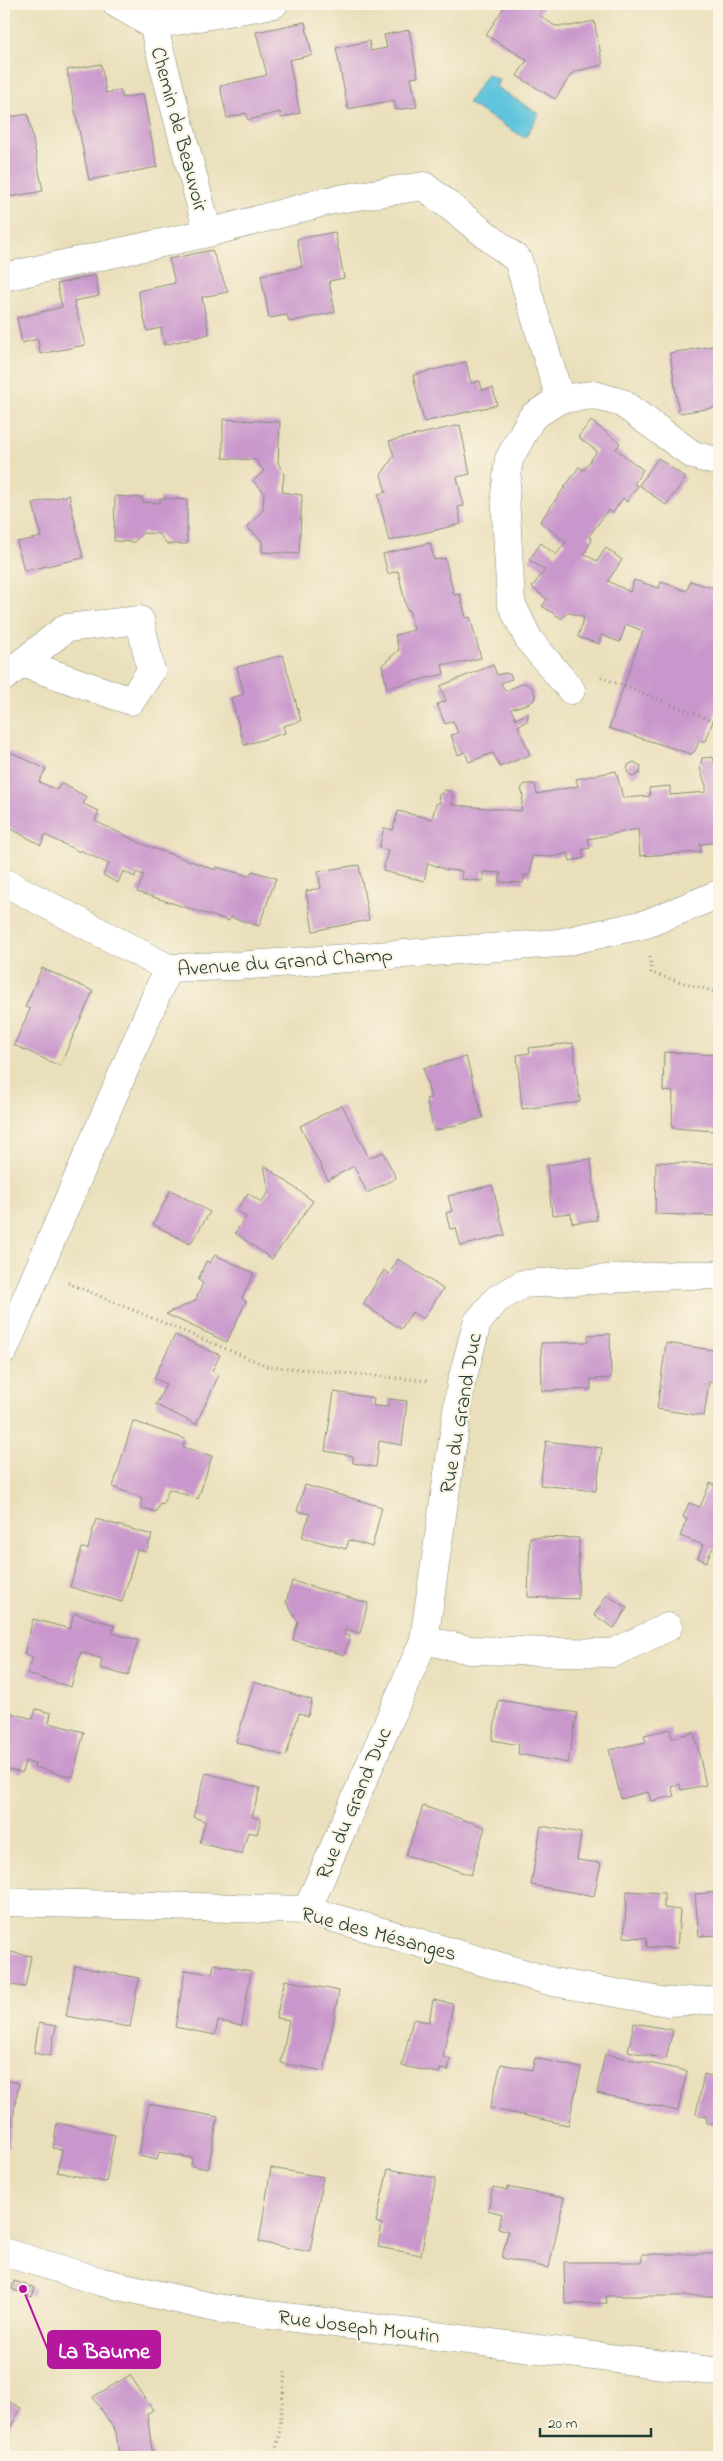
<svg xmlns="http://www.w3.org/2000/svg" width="723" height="2461" viewBox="0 0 723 2461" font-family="'Indie Flower',sans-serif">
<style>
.water{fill:#5ec4dc;stroke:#3e8088}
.building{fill:#c997cc}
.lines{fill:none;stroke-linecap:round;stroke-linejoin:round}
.street-casing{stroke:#848e78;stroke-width:29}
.path{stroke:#848e78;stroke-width:3;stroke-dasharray:1 4;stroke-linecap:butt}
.street{stroke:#fff;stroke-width:28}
.labels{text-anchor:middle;stroke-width:4.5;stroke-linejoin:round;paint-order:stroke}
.street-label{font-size:21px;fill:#1f3d34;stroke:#fcf5e5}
.leader{fill:none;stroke:#b5179e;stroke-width:2}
.callout-dot{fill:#b5179e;stroke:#fcf5e5;stroke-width:2}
.callout{fill:#b5179e;stroke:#b5179e;stroke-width:2}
.callout-label{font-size:22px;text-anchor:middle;font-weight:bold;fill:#fff}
</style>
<rect width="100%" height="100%" fill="#fcf5e5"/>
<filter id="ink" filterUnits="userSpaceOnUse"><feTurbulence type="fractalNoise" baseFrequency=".02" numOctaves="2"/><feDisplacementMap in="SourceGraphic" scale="10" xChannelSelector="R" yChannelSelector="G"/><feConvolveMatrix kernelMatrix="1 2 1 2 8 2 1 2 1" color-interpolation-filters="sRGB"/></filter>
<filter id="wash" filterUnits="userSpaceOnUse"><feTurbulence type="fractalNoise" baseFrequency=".0096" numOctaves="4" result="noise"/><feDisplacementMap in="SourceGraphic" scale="20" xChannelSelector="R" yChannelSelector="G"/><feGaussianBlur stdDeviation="1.12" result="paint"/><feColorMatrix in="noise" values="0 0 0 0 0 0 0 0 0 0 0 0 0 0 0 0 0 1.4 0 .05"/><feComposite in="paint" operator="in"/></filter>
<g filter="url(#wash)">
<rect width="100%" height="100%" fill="#eadfbb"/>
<path class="water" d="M 487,74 L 499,80 L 496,87 L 539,114 L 525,138 L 468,103 Z"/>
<g id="blocks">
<path class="building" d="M 506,4 L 541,4 L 544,6 L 539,15 L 555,26 L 571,26 L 594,21 L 603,65 L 573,72 L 555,99 L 517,76 L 527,60 L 486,35 Z
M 305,22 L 312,55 L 289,60 L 300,113 L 281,118 L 280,112 L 248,120 L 246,113 L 227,118 L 220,86 L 267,75 L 256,32 Z
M 409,30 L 418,77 L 411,78 L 417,107 L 396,110 L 394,100 L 348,109 L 336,48 L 369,41 L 371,51 L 387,48 L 384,35 Z
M 101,64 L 106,93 L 120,90 L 123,98 L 143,94 L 157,167 L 89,180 L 67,70 Z
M 28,114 L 43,191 L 4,198 L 4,118 Z
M 335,232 L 344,278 L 329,281 L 335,312 L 289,322 L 287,315 L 269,318 L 261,275 L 302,267 L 297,239 Z
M 212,250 L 228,292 L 202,297 L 209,334 L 164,345 L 161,328 L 147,331 L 138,291 L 175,283 L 169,259 Z
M 95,275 L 99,296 L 74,301 L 85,345 L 40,354 L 38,339 L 22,343 L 17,318 L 62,307 L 57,284 Z
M 719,345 L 719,407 L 679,413 L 670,353 Z
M 466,362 L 471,383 L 480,381 L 482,390 L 493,388 L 497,405 L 424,422 L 413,375 Z
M 223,419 L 280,422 L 278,463 L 284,474 L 282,492 L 302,495 L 299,554 L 262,552 L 262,541 L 247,527 L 263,510 L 264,492 L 253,481 L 264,471 L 255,460 L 223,458 Z
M 591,421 L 620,443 L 616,449 L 643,470 L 634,484 L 638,486 L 627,502 L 623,498 L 613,513 L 608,510 L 589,536 L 592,540 L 584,554 L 597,561 L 606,548 L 622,560 L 608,581 L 630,592 L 634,580 L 659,588 L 661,582 L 687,591 L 690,581 L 719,590 L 719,703 L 706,741 L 699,741 L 695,751 L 691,754 L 609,728 L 643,631 L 626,624 L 620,642 L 601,635 L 599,644 L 578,637 L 584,617 L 567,612 L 562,619 L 542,606 L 547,599 L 532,587 L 545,570 L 529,560 L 541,543 L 556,555 L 566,542 L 540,522 L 579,467 L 584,470 L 597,451 L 578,437 Z
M 460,425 L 470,474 L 457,477 L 464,506 L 458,507 L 461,524 L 389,541 L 378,494 L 386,492 L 381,475 L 394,456 L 389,441 Z
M 658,458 L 686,478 L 666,505 L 639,485 Z
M 69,495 L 83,558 L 24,571 L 17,542 L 41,537 L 33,503 Z
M 115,496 L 142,498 L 143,502 L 160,503 L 160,498 L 187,500 L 187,544 L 167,544 L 159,534 L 143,533 L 134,542 L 114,541 Z
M 430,543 L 434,560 L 445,558 L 454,595 L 460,594 L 466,618 L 470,617 L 481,658 L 456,664 L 442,664 L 444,674 L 387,688 L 382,665 L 399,650 L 395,635 L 414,630 L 409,609 L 407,611 L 398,571 L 388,574 L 383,554 Z
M 283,655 L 301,721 L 283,726 L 285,733 L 244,745 L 231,698 L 244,694 L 237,667 Z
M 493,665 L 497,675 L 505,673 L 511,675 L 512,679 L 501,683 L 505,691 L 524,683 L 531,686 L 535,694 L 534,700 L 530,703 L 511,709 L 516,719 L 528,713 L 528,715 L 527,721 L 518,726 L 530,755 L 500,767 L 493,753 L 469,762 L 465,752 L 458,755 L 451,735 L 458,733 L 453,721 L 445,724 L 437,704 L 446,701 L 440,686 Z
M 4,749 L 46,769 L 39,782 L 57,790 L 61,783 L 87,797 L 83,804 L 99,811 L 95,821 L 147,846 L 216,870 L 216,867 L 249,876 L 252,871 L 276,878 L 259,926 L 230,917 L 229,921 L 137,892 L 144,875 L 136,872 L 135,877 L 123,871 L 118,883 L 103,875 L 109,864 L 80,850 L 80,852 L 45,835 L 41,845 L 4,825 Z
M 713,757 L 716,769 L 719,769 L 719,842 L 700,844 L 701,852 L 640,856 L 638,829 L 588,839 L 590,848 L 582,850 L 584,858 L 570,861 L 568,853 L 552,857 L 532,856 L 530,875 L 524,875 L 523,883 L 499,882 L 501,873 L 483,872 L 483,881 L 461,879 L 462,871 L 447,870 L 428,863 L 424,881 L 383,871 L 388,850 L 379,848 L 384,828 L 393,830 L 398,811 L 432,819 L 436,804 L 440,802 L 438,796 L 445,790 L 450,791 L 453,796 L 452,805 L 521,811 L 523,795 L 521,789 L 525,784 L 535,784 L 537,794 L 578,786 L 576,779 L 616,771 L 623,798 L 650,796 L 649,788 L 670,786 L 670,795 L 706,792 L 706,786 L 700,769 L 702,758 Z
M 634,762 L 641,766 L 640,773 L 633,777 L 627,772 L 628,765 Z
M 359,865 L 369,920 L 313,931 L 306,891 L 321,888 L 318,871 Z
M 42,968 L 93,991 L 60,1066 L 14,1045 L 30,1009 L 25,1007 Z
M 573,1043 L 580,1102 L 522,1109 L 517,1055 L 530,1053 L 529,1048 Z
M 664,1052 L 719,1055 L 716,1131 L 672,1128 L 673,1092 L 663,1091 Z
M 466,1057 L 483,1118 L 434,1131 L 426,1099 L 431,1098 L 423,1068 Z
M 342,1105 L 369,1158 L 383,1152 L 396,1178 L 367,1193 L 354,1166 L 328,1180 L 300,1126 Z
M 591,1159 L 597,1220 L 572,1223 L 571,1213 L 552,1215 L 547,1165 Z
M 656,1162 L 719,1164 L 719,1216 L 655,1214 Z
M 264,1165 L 313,1201 L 272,1259 L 235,1233 L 246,1217 L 237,1210 L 248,1193 L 261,1202 L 269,1192 Z
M 492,1185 L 505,1235 L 461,1246 L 456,1228 L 450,1229 L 446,1213 L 452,1211 L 448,1196 Z
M 171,1190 L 210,1212 L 190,1244 L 153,1224 Z
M 215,1255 L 254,1273 L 242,1298 L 246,1301 L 227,1342 L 166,1314 L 195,1301 L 203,1283 L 198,1280 L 206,1261 L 210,1263 Z
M 398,1259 L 443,1289 L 423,1319 L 412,1312 L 401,1329 L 363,1304 L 384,1270 L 389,1274 Z
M 610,1334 L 611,1378 L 591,1379 L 591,1389 L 542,1391 L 541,1343 L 588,1342 L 588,1335 Z
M 175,1335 L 220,1355 L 212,1371 L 219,1375 L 196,1424 L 156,1405 L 166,1384 L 154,1378 Z
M 666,1343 L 719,1351 L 718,1382 L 709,1382 L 704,1416 L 657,1409 Z
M 334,1392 L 374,1398 L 373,1406 L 388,1407 L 389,1399 L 407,1401 L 402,1445 L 379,1441 L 376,1467 L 353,1463 L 353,1456 L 325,1451 Z
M 133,1421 L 185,1439 L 183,1447 L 212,1456 L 198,1499 L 169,1489 L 163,1504 L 160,1503 L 156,1512 L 140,1507 L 142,1498 L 113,1487 Z
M 546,1441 L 602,1448 L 596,1491 L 540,1485 Z
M 710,1483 L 719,1487 L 719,1552 L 712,1549 L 706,1562 L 698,1558 L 703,1545 L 680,1536 L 687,1519 L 683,1517 L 689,1503 L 700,1507 Z
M 305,1485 L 382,1507 L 372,1547 L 349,1540 L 346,1549 L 302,1537 L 310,1514 L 297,1511 Z
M 96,1519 L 152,1535 L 146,1552 L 137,1550 L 122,1602 L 70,1587 L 82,1548 L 88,1549 Z
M 530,1537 L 579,1538 L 578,1599 L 528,1597 Z
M 292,1581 L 368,1603 L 360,1633 L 346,1629 L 344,1635 L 350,1636 L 344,1655 L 293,1640 L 298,1622 L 286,1602 Z
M 607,1595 L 627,1608 L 614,1628 L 594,1615 Z
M 74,1613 L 114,1625 L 112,1633 L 138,1640 L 128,1676 L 100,1668 L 102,1659 L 81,1652 L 71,1687 L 27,1674 L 33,1657 L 24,1654 L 33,1619 L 70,1629 Z
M 254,1682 L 312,1700 L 308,1716 L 299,1713 L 286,1756 L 236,1742 Z
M 499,1700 L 577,1713 L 568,1763 L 518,1754 L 519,1745 L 492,1740 Z
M 36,1709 L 51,1713 L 49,1723 L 84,1732 L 73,1777 L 34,1767 L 35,1764 L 25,1761 L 22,1773 L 4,1768 L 4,1711 L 33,1719 Z
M 670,1729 L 672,1738 L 694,1732 L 706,1785 L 681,1790 L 680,1784 L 671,1786 L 674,1796 L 651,1801 L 648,1792 L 621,1799 L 609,1750 L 646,1742 L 644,1735 Z
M 206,1773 L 260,1788 L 252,1817 L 261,1819 L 257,1834 L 248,1832 L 242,1854 L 200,1843 L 205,1821 L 193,1817 Z
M 423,1806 L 485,1827 L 471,1875 L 406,1855 Z
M 541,1826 L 581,1833 L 577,1860 L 601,1863 L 594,1896 L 531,1885 Z
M 627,1891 L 664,1893 L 664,1908 L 680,1910 L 677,1948 L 647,1947 L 646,1938 L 624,1937 Z
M 719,1892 L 719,1935 L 699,1936 L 695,1894 Z
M 10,1952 L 31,1956 L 25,1987 L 4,1984 L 4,1964 L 7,1965 Z
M 214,1964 L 251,1971 L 242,2026 L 218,2021 L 215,2035 L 175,2027 L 185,1970 L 212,1974 Z
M 75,1966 L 139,1978 L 130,2027 L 66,2016 Z
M 285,1980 L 339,1991 L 324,2071 L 281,2063 L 289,2020 L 276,2018 Z
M 433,2000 L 453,2004 L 443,2057 L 450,2059 L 448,2071 L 440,2069 L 439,2073 L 402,2066 L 413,2019 L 429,2022 Z
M 39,2023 L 56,2026 L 50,2056 L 34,2053 Z
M 634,2023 L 673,2030 L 666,2059 L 628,2051 Z
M 605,2054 L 687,2071 L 678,2111 L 597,2093 Z
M 535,2058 L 581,2068 L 568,2125 L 490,2108 L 501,2064 L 532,2070 Z
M 704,2074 L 719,2078 L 719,2126 L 707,2123 L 706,2117 L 696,2114 Z
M 4,2080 L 19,2083 L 8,2148 L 4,2148 Z
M 149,2104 L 218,2117 L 208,2169 L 191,2166 L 192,2158 L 159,2152 L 157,2160 L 139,2156 Z
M 57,2123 L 115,2135 L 106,2182 L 57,2172 L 62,2150 L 53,2148 Z
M 271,2168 L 323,2177 L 310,2252 L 259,2242 Z
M 388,2169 L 436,2178 L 421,2255 L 378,2247 L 382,2224 L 376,2222 Z
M 493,2187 L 507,2190 L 507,2187 L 564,2198 L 549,2268 L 502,2258 L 508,2231 L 498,2228 L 502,2214 L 488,2210 Z
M 642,2254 L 719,2254 L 719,2296 L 606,2296 L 607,2303 L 565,2304 L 564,2262 L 642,2262 Z
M 14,2281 L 35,2288 L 32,2297 L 12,2289 Z
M 130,2375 L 153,2410 L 147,2414 L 153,2457 L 119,2457 L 116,2432 L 93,2397 Z
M 4,2399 L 21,2408 L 4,2439 Z"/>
</g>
</g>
<g filter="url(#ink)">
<use href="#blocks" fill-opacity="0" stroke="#848e78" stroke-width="1"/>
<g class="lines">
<defs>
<path id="street" d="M 153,25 L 274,4
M 208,233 L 332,200 L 424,186 L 518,260 L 560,399
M 4,277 L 208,233 L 153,25 L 117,4
M 4,677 L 66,628 L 140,620 L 151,671 L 131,701 L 22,663
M 571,690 L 529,640 L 511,603 L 505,495 L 509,459 L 532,417 L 560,399 L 594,395 L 622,403 L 693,455 L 719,462
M 4,882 L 168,968
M 4,1350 L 168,968 L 236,966 L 559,943 L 646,924 L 719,894
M 424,1640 L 470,1650 L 613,1653 L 668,1627
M 4,1902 L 307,1910 L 553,1982 L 667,2002 L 719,2000
M 307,1910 L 424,1640 L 461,1384 L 477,1323 L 497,1299 L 523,1284 L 678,1275 L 719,1275
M 4,2252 L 102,2282 L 216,2308 L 719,2372"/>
</defs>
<use href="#street" class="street-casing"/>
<path class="path" d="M 601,677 L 719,723
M 650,957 L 651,973 L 719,993
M 68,1283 L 267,1366 L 429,1381
M 274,2457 L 279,2437 L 285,2372"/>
<use href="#street" class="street"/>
</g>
</g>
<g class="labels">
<g class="street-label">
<text transform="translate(180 129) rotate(75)" y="7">Chemin de Beauvoir</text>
<text transform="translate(285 961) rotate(-4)" y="7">Avenue du Grand Champ</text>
<text transform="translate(460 1413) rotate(-80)" y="7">Rue du Grand Duc</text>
<text transform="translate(353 1803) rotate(-67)" y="7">Rue du Grand Duc</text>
<text transform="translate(379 1933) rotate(15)" y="7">Rue des Mésanges</text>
<text transform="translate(359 2326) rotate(7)" y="7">Rue Joseph Moutin</text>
</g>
</g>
<path class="leader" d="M23 2289L48 2350"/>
<circle class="callout-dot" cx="23" cy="2289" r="5"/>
<rect class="callout" x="48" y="2331" width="112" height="37" rx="5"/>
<g class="callout-label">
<text x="104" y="2358">La Baume</text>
</g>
<rect width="723" height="2461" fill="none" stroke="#fcf5e5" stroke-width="20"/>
<path d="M540 2428v8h111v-8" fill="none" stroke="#1f3d34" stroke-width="2.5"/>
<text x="548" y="2428" font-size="15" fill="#1f3d34" stroke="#fcf5e5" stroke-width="4" paint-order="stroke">20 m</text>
</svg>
